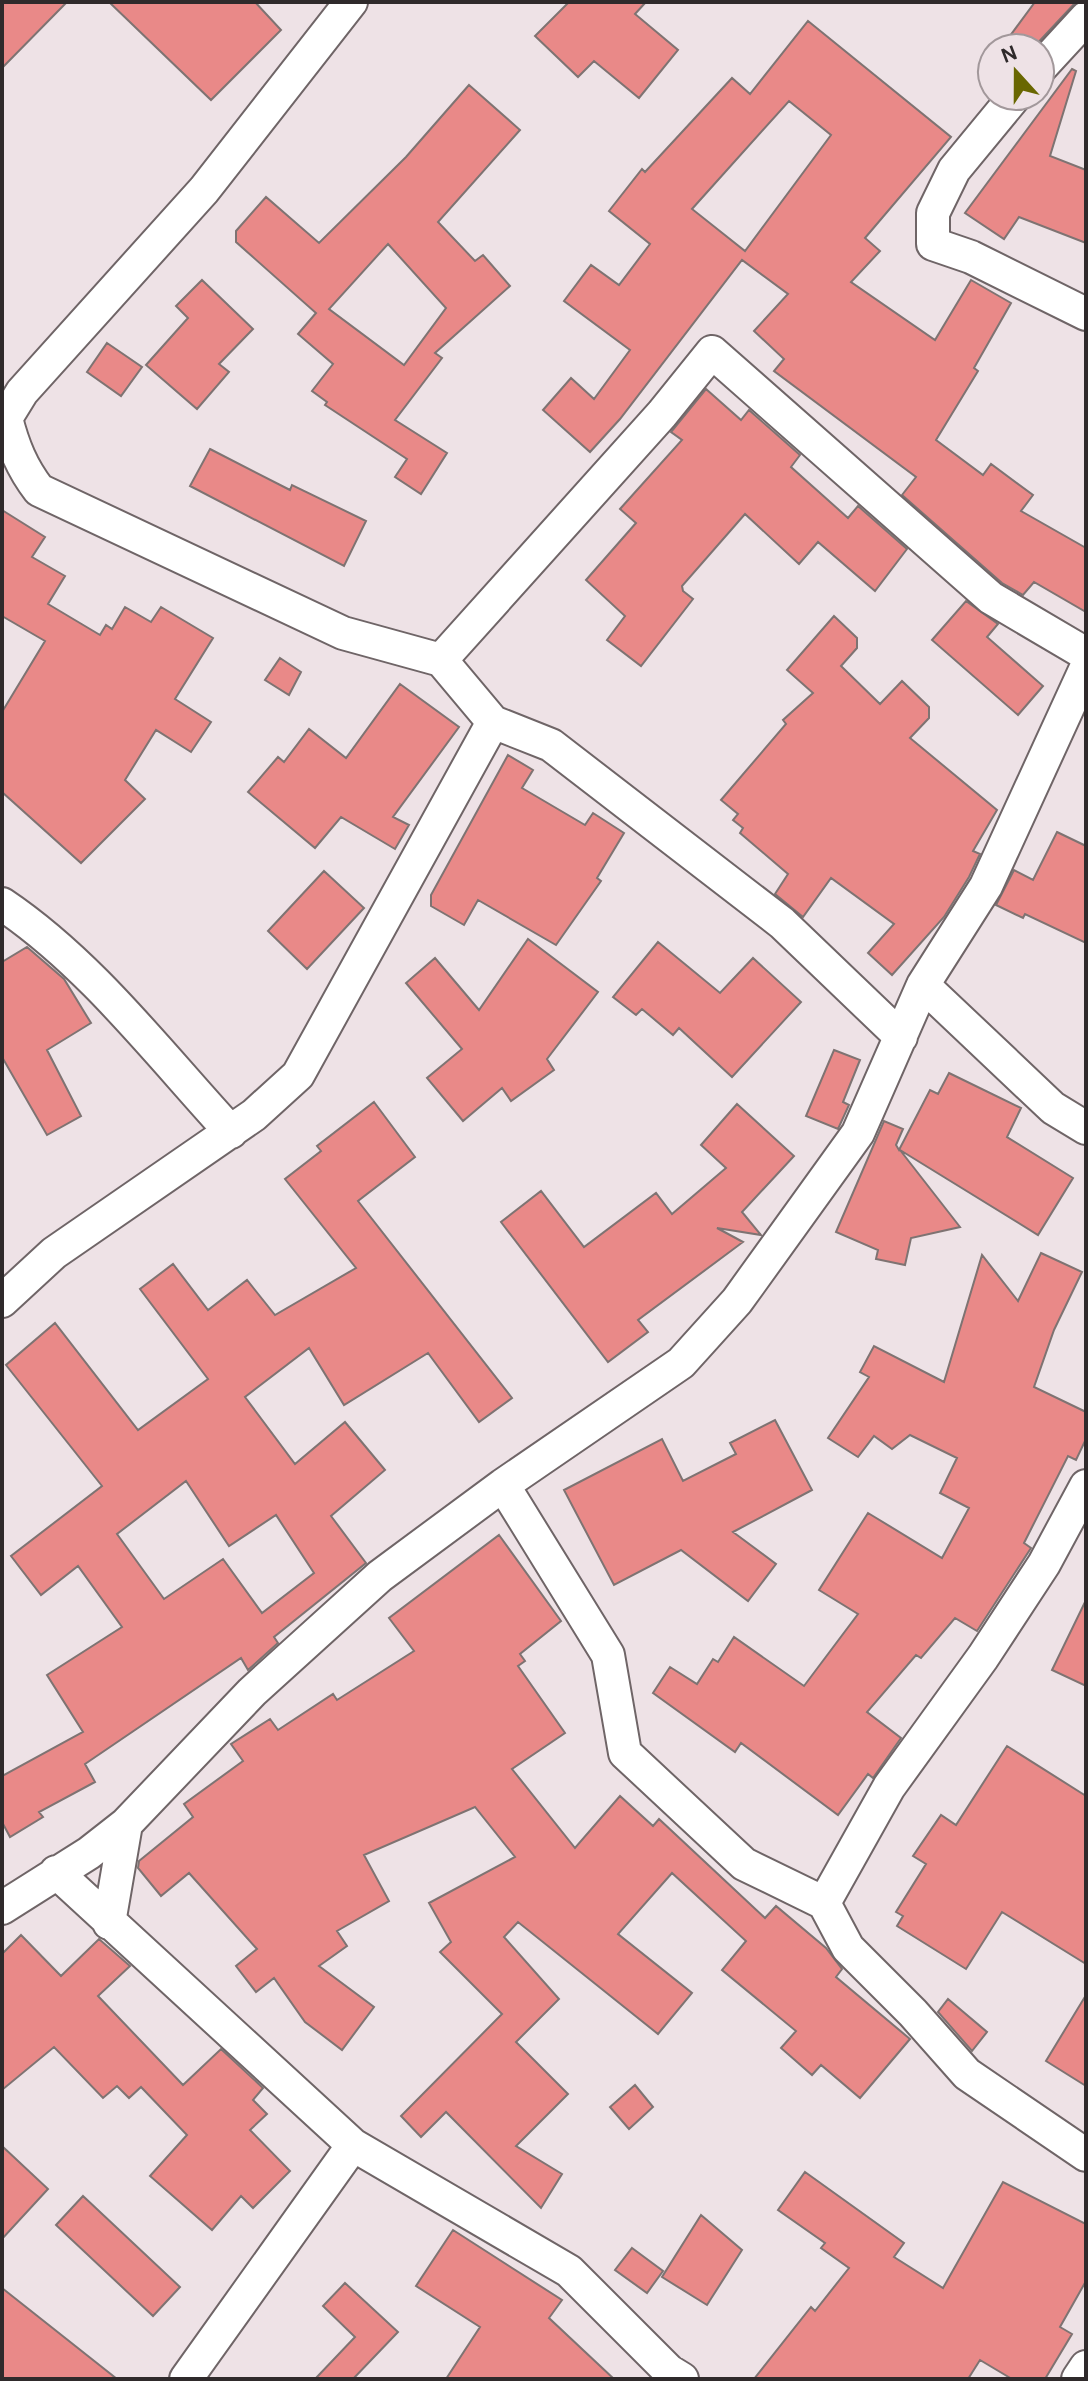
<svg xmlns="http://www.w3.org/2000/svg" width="1088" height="2381" viewBox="0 0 1088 2381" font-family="Karla,sans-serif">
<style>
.building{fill:#e98988;stroke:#7e7372;stroke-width:2;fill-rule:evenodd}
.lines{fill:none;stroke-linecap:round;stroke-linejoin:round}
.minor-casing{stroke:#6f6567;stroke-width:36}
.minor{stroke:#fff;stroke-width:32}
</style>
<rect width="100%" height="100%" fill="#eee2e6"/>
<path class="building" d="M 2,2 L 67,2 L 2,68 Z
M 109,2 L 255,2 L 281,30 L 211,100 Z
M 569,2 L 646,2 L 635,14 L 678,50 L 639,98 L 594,61 L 578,77 L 535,36 Z
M 1035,2 L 1076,2 L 1033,48 L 1001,48 Z
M 808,21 L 951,137 L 865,238 L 880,251 L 851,282 L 935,340 L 971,280 L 1011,303 L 974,368 L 978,371 L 936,440 L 983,475 L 991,464 L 1033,495 L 1021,511 L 1086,548 L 1086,612 L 1034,582 L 1023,595 L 1002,583 L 902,495 L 916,477 L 774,371 L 784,359 L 754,331 L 788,294 L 742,260 L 620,419 L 590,452 L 543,410 L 571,378 L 594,399 L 630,350 L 564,301 L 591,265 L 619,285 L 650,244 L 609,211 L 642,169 L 645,172 L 732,78 L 750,94 ZM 789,101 L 831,135 L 745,251 L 692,209 Z
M 1072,69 L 1076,71 L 1050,156 L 1086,170 L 1086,243 L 1019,217 L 1004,239 L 965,213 Z
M 469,85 L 520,130 L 438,222 L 475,261 L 483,255 L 510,286 L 435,353 L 442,358 L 395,420 L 447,453 L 421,494 L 395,477 L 407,459 L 325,405 L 327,402 L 312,391 L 333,364 L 298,334 L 316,313 L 236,242 L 236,231 L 266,197 L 319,243 L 406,157 ZM 388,244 L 446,308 L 404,365 L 329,309 Z
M 202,280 L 253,329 L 219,364 L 229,372 L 197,409 L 146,365 L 188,318 L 176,306 Z
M 107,343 L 142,367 L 121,396 L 87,372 Z
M 706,389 L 741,420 L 749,410 L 800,455 L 791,467 L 848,518 L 858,506 L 907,549 L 875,591 L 818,542 L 799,564 L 745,514 L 682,586 L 683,591 L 693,599 L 641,666 L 607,640 L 625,616 L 586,580 L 636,523 L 620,509 L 682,440 L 671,432 Z
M 210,449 L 290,490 L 292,485 L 366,521 L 344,566 L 190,486 Z
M 2,510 L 45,537 L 32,557 L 65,576 L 48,604 L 100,635 L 106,625 L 112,629 L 125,607 L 151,622 L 161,607 L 213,638 L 175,699 L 211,722 L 191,752 L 156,730 L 125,780 L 145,799 L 81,863 L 2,792 L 2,712 L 45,641 L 2,616 Z
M 966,601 L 998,624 L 987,637 L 1043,686 L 1018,715 L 932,640 Z
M 834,616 L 857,638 L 857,648 L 841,666 L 880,704 L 902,681 L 929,707 L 929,718 L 910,738 L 997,810 L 973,851 L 980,854 L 969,877 L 944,917 L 892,975 L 868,953 L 894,924 L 831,878 L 803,917 L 775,894 L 788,874 L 740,833 L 743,828 L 733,820 L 738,814 L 721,800 L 786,724 L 783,720 L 813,693 L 787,670 Z
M 280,658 L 301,672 L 289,695 L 265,680 Z
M 400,684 L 459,727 L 393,817 L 409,825 L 395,849 L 341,817 L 315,848 L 248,792 L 278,757 L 284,762 L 309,729 L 346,758 Z
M 508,755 L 533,770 L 522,788 L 585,825 L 593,813 L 624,833 L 597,878 L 601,881 L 556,945 L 478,900 L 464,925 L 431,906 L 431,895 Z
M 1057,832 L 1086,846 L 1086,943 L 1025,914 L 1023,918 L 996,905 L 1014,870 L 1033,880 Z
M 324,871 L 364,908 L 307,969 L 268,931 Z
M 528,939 L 598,992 L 547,1059 L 554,1070 L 511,1101 L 502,1088 L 463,1121 L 427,1078 L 462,1049 L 406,983 L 435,958 L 479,1010 Z
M 658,942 L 720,993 L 753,958 L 801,1002 L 732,1077 L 679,1028 L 673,1035 L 642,1009 L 636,1015 L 613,997 Z
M 27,947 L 64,979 L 91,1023 L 47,1050 L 81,1116 L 47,1135 L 2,1057 L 2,962 Z
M 834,1050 L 860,1060 L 843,1102 L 849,1105 L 838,1129 L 806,1116 Z
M 949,1073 L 1021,1108 L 1007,1137 L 1073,1178 L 1038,1235 L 900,1150 L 960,1227 L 911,1238 L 905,1265 L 876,1259 L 878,1250 L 836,1232 L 884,1121 L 903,1129 L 896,1145 L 899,1150 L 930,1090 L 938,1094 Z
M 374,1102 L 415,1157 L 358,1201 L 512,1398 L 479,1422 L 428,1353 L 344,1405 L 309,1348 L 245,1397 L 295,1464 L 345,1422 L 385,1470 L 331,1516 L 366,1563 L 274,1637 L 278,1643 L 248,1670 L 241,1658 L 85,1764 L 95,1782 L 39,1812 L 43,1817 L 10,1837 L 2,1822 L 2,1776 L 83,1732 L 47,1675 L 122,1627 L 78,1566 L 41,1595 L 11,1556 L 102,1486 L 6,1365 L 55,1323 L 138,1430 L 208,1379 L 140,1289 L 173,1264 L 208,1310 L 247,1280 L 275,1315 L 356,1268 L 285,1179 L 321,1151 L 317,1146 ZM 186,1481 L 229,1546 L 276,1515 L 314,1573 L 262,1613 L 223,1559 L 164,1599 L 117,1534 Z
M 737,1104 L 794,1156 L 742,1212 L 761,1235 L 717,1228 L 743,1242 L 638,1320 L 648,1332 L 608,1362 L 501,1222 L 541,1191 L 584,1247 L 656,1193 L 672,1214 L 726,1168 L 701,1145 Z
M 1041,1253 L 1082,1272 L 1054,1330 L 1034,1387 L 1086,1412 L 1086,1439 L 1076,1460 L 1068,1456 L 1024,1543 L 1031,1548 L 977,1631 L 955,1618 L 921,1658 L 916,1655 L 867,1712 L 901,1738 L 873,1778 L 868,1774 L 838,1815 L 741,1743 L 735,1752 L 653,1693 L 670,1667 L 697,1684 L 713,1659 L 718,1662 L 734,1637 L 804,1686 L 858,1614 L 819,1590 L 868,1513 L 942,1558 L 969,1508 L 940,1493 L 957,1458 L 910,1435 L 892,1449 L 874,1436 L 858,1457 L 828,1438 L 869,1377 L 860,1372 L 874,1346 L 944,1382 L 982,1255 L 1018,1301 Z
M 775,1420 L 812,1490 L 733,1532 L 776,1564 L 748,1601 L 681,1550 L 614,1585 L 564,1490 L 662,1439 L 683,1481 L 736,1454 L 730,1443 Z
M 499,1535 L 561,1621 L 520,1654 L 525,1661 L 518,1666 L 565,1733 L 512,1769 L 575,1848 L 620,1796 L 653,1826 L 659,1819 L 765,1918 L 776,1906 L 826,1948 L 842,1969 L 836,1977 L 910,2039 L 860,2098 L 821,2065 L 812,2075 L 781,2048 L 796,2031 L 722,1970 L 746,1941 L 672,1873 L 618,1934 L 692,1993 L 658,2034 L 518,1922 L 504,1937 L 559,1999 L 516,2042 L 568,2094 L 516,2146 L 562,2174 L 541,2208 L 446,2112 L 421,2137 L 401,2116 L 502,2014 L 440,1952 L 451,1942 L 429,1903 L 515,1857 L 475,1807 L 364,1855 L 389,1901 L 337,1931 L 347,1946 L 319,1966 L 374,2007 L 342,2050 L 305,2022 L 274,1978 L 256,1992 L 236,1966 L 257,1949 L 189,1873 L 161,1896 L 138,1868 L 139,1861 L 193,1817 L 184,1804 L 243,1761 L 231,1744 L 270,1719 L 278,1730 L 333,1694 L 337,1700 L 414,1651 L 389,1618 Z
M 1086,1600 L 1086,1686 L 1052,1670 Z
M 1007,1746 L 1086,1796 L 1086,1964 L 1002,1912 L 966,1969 L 897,1926 L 903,1916 L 896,1912 L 926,1864 L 913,1856 L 941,1815 L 956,1825 Z
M 21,1935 L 61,1976 L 99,1939 L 130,1966 L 98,1996 L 183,2085 L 221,2049 L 263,2088 L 253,2100 L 267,2114 L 250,2130 L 290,2171 L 253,2208 L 241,2196 L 212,2230 L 150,2176 L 187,2135 L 141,2087 L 129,2098 L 117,2086 L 103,2098 L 54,2047 L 2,2090 L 2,1954 Z
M 1086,1995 L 1086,2086 L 1046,2061 Z
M 948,1999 L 987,2032 L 972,2051 L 938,2012 Z
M 635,2085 L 653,2107 L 629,2129 L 610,2107 Z
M 2,2146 L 48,2189 L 2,2239 Z
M 805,2172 L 904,2243 L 894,2257 L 943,2288 L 1003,2182 L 1086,2224 L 1086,2281 L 1060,2327 L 1072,2334 L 1045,2379 L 1012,2379 L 980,2360 L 968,2379 L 754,2379 L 811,2307 L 815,2311 L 849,2268 L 821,2248 L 825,2243 L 778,2210 Z
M 83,2196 L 180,2287 L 153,2316 L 56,2225 Z
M 701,2215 L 742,2250 L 707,2305 L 662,2277 Z
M 453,2230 L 562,2300 L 549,2318 L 614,2379 L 446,2379 L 480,2327 L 416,2286 Z
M 632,2248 L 663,2271 L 647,2293 L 615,2270 Z
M 345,2283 L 398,2332 L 353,2379 L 315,2379 L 355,2337 L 323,2306 Z
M 2,2288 L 117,2379 L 2,2379 Z"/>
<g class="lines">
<defs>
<path id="minor" d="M 351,2 L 204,190 L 22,392 L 6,418 C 13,446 22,468 39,490 L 343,633 L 441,660 L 493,722 L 551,745 L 782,923 L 901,1037
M 1040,68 L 1086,18
M 1015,96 L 954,170 L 933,213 L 933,244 L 971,257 L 1086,314
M 441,660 L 662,414 L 712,352 L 991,598 L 1086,654
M 2,904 C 90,963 159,1054 231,1132
M 923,985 L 1053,1108 L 1086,1128
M 2,1301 L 54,1253 L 254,1115 L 298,1075 L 493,722
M 503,1485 L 608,1655 L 625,1753 L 744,1864 L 824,1903 L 848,1948 L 913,2013 L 967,2074 L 1086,2155
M 56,1872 L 353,2145 L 569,2271 L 669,2371 L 682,2379
M 824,1903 L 889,1787 L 983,1657 L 1044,1564 L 1086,1486
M 2,1908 L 89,1853 L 126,1824 L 252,1692 L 380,1576 L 503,1485 L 681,1363 L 737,1301 L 858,1133 L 923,985 L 986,886 L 1086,668
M 109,1923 L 126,1824
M 186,2379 L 353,2145
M 1078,2379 L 1086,2367"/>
</defs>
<use href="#minor" class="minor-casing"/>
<use href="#minor" class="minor"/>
</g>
<rect width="1088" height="2381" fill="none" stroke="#2f2a2b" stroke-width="8"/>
<g transform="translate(1016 72) rotate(339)"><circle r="38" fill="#eee2e6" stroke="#a2989b" stroke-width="2"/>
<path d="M0-6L14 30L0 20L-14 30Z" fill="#696701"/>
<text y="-12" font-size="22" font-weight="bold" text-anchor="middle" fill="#2f2a2b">N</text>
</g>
</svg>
